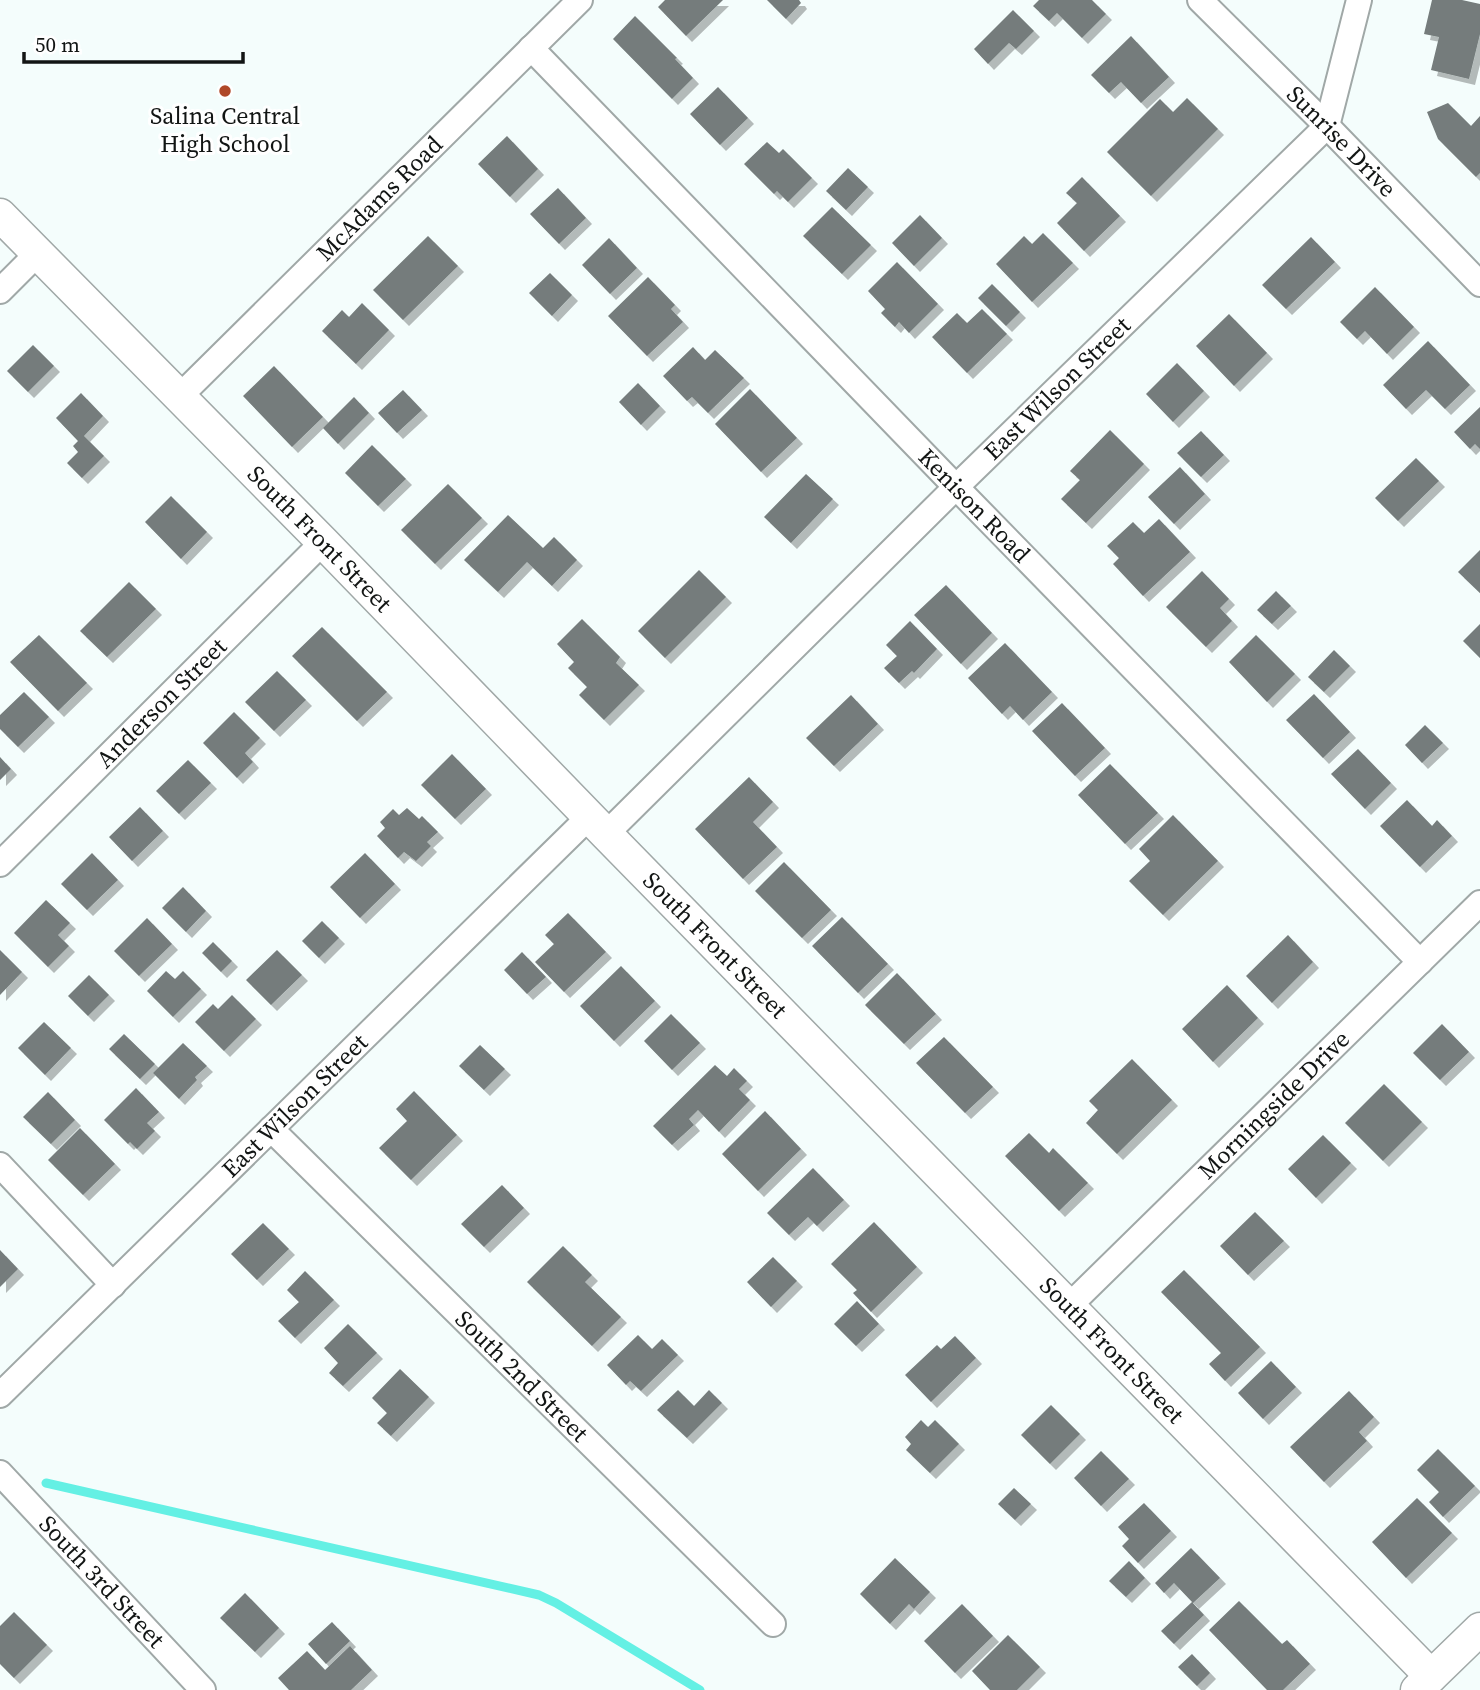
<svg xmlns="http://www.w3.org/2000/svg" width="1480" height="1690" viewBox="0 0 1480 1690" font-family="'Source Serif 4',serif">
<style>
.lines{fill:none;stroke-linecap:round;stroke-linejoin:round}
.stream{stroke:#64f0e4;stroke-width:9}
.building{fill:#747c7b;filter:url(#shadow)}
.minor-casing{stroke:#a0a8a7;stroke-width:28}
.tertiary-casing{stroke:#a0a8a7;stroke-width:35}
.minor{stroke:#fff;stroke-width:24}
.tertiary{stroke:#fff;stroke-width:32}
.poi-dot{fill:#b04828;stroke:#fff;stroke-width:2.5}
.labels{text-anchor:middle;stroke-width:6;stroke-linejoin:round;paint-order:stroke}
.poi-label{font-size:24px;fill:#121514;stroke:#fff}
.street-label{font-size:24px;fill:#121514;stroke:#fff}
</style>
<defs>
<filter id="shadow"><feDropShadow dx="6" dy="6" stdDeviation="0" flood-color="#0004"/></filter>
</defs>
<rect width="100%" height="100%" fill="#f4fdfc"/>
<g class="lines">
<path class="stream" d="M 46,1483 L 539,1595 L 556,1603 L 700,1690"/>
</g>
<path class="building" d="M 665,0 L 723,0 L 686,36 L 658,7 Z
M 767,0 L 799,0 L 801,3 L 786,19 Z
M 1039,0 L 1092,0 L 1106,14 L 1082,38 L 1057,13 L 1049,21 L 1033,6 Z
M 1432,0 L 1462,0 L 1480,4 L 1480,34 L 1469,79 L 1431,70 L 1439,37 L 1424,34 Z
M 1013,10 L 1034,31 L 1016,49 L 1009,43 L 988,64 L 974,49 Z
M 635,16 L 677,58 L 675,59 L 693,78 L 672,99 L 613,39 Z
M 1131,36 L 1169,77 L 1141,103 L 1121,82 L 1109,93 L 1091,75 Z
M 718,87 L 748,118 L 720,145 L 690,114 Z
M 1187,98 L 1218,129 L 1151,196 L 1107,152 L 1160,99 L 1173,112 Z
M 1448,103 L 1471,126 L 1480,116 L 1480,173 L 1476,177 L 1438,139 L 1427,112 Z
M 507,136 L 538,169 L 510,197 L 478,164 Z
M 767,142 L 779,153 L 783,149 L 812,178 L 788,202 L 777,191 L 774,194 L 744,164 Z
M 848,168 L 868,187 L 846,210 L 826,191 Z
M 1082,177 L 1120,216 L 1084,251 L 1057,223 L 1077,203 L 1066,193 Z
M 558,188 L 586,218 L 559,244 L 530,214 Z
M 832,207 L 871,245 L 842,274 L 803,236 Z
M 920,215 L 942,238 L 914,266 L 892,243 Z
M 1043,233 L 1073,263 L 1032,302 L 996,264 L 1024,236 L 1032,244 Z
M 428,236 L 458,266 L 403,320 L 373,290 Z
M 1311,237 L 1335,262 L 1286,309 L 1262,285 Z
M 609,238 L 637,268 L 610,294 L 582,265 Z
M 897,262 L 938,304 L 909,333 L 899,322 L 895,327 L 881,313 L 885,309 L 868,291 Z
M 550,273 L 572,295 L 552,316 L 529,293 Z
M 648,277 L 675,305 L 671,309 L 683,322 L 647,356 L 608,316 Z
M 992,284 L 1020,312 L 1006,326 L 978,298 Z
M 1375,287 L 1414,327 L 1387,354 L 1365,331 L 1357,339 L 1340,322 Z
M 362,303 L 389,330 L 356,364 L 322,331 L 342,310 L 349,317 Z
M 982,309 L 1007,334 L 967,373 L 932,337 L 957,313 L 967,323 Z
M 1229,314 L 1267,353 L 1234,386 L 1196,346 Z
M 1428,341 L 1470,385 L 1445,409 L 1426,390 L 1406,409 L 1383,385 Z
M 33,345 L 54,366 L 28,392 L 7,371 Z
M 693,347 L 705,360 L 715,350 L 744,378 L 708,413 L 692,397 L 687,401 L 663,376 Z
M 1177,363 L 1204,391 L 1173,422 L 1146,394 Z
M 274,366 L 323,417 L 292,447 L 243,396 Z
M 638,383 L 660,406 L 641,425 L 619,402 Z
M 750,389 L 797,438 L 761,472 L 715,424 Z
M 403,390 L 422,410 L 397,433 L 378,413 Z
M 81,393 L 103,416 L 84,436 L 104,456 L 82,478 L 67,463 L 78,452 L 73,446 L 78,441 L 56,418 Z
M 354,397 L 369,413 L 338,444 L 323,428 Z
M 1480,407 L 1480,449 L 1475,444 L 1470,449 L 1454,432 Z
M 1110,430 L 1144,464 L 1086,523 L 1061,499 L 1080,480 L 1070,471 Z
M 1201,431 L 1224,455 L 1201,477 L 1177,453 Z
M 372,445 L 406,479 L 378,506 L 345,473 Z
M 1416,458 L 1439,481 L 1398,521 L 1375,498 Z
M 1180,467 L 1205,494 L 1174,524 L 1148,497 Z
M 806,474 L 833,499 L 791,543 L 764,517 Z
M 448,484 L 482,518 L 435,564 L 401,530 Z
M 171,496 L 207,532 L 181,559 L 145,522 Z
M 508,515 L 543,548 L 554,537 L 577,560 L 552,586 L 527,562 L 498,592 L 464,560 Z
M 1159,519 L 1190,552 L 1143,596 L 1113,564 L 1119,558 L 1107,546 L 1133,522 L 1144,533 Z
M 1480,550 L 1480,593 L 1458,572 Z
M 699,570 L 726,597 L 665,658 L 638,631 Z
M 1202,571 L 1229,599 L 1220,608 L 1232,621 L 1206,647 L 1166,607 Z
M 129,582 L 156,609 L 107,657 L 80,631 Z
M 946,585 L 992,633 L 961,664 L 914,615 Z
M 1276,591 L 1291,606 L 1272,624 L 1257,610 Z
M 582,619 L 620,657 L 616,663 L 639,685 L 604,720 L 579,695 L 587,687 L 568,668 L 574,662 L 557,644 Z
M 910,621 L 937,649 L 914,673 L 912,671 L 899,683 L 884,668 L 897,656 L 886,645 Z
M 1480,624 L 1480,658 L 1463,641 Z
M 322,627 L 387,692 L 357,721 L 292,656 Z
M 39,635 L 87,683 L 58,711 L 10,662 Z
M 1256,635 L 1295,674 L 1267,702 L 1229,662 Z
M 1005,643 L 1052,692 L 1023,720 L 1010,706 L 1002,714 L 968,678 Z
M 1334,650 L 1350,666 L 1324,692 L 1308,677 Z
M 277,671 L 306,700 L 274,731 L 245,702 Z
M 24,692 L 49,717 L 18,747 L 0,729 L 0,715 Z
M 1314,694 L 1350,732 L 1323,758 L 1286,720 Z
M 851,695 L 878,724 L 834,766 L 806,738 Z
M 1062,703 L 1105,748 L 1075,776 L 1032,731 Z
M 234,712 L 260,738 L 245,753 L 253,762 L 237,778 L 203,743 Z
M 1425,725 L 1443,743 L 1422,763 L 1405,745 Z
M 1358,749 L 1391,783 L 1365,809 L 1331,774 Z
M 452,754 L 486,789 L 455,819 L 421,785 Z
M 0,757 L 11,769 L 0,780 Z
M 188,760 L 211,783 L 179,814 L 156,791 Z
M 1110,764 L 1158,813 L 1125,844 L 1078,795 Z
M 749,777 L 773,802 L 753,822 L 777,847 L 743,879 L 695,829 Z
M 1407,800 L 1432,826 L 1437,820 L 1452,836 L 1420,867 L 1380,826 Z
M 140,807 L 163,831 L 132,861 L 109,837 Z
M 407,808 L 419,819 L 422,816 L 438,832 L 427,842 L 431,846 L 416,861 L 404,852 L 398,858 L 377,836 L 385,828 L 380,822 L 393,809 L 399,815 Z
M 1173,815 L 1218,861 L 1163,915 L 1129,881 L 1150,861 L 1139,849 Z
M 92,853 L 118,880 L 87,910 L 61,884 Z
M 365,853 L 395,884 L 360,918 L 330,887 Z
M 784,862 L 831,910 L 802,938 L 755,891 Z
M 183,887 L 206,911 L 186,932 L 162,908 Z
M 46,900 L 70,923 L 58,935 L 69,946 L 48,967 L 14,933 Z
M 568,913 L 606,952 L 564,992 L 535,962 L 554,944 L 545,935 Z
M 842,917 L 888,964 L 858,993 L 812,946 Z
M 147,918 L 172,944 L 139,976 L 114,951 Z
M 322,921 L 339,938 L 319,958 L 302,941 Z
M 1288,935 L 1313,962 L 1272,1003 L 1246,976 Z
M 213,942 L 232,961 L 221,972 L 202,953 Z
M 0,950 L 22,972 L 0,995 Z
M 277,950 L 302,975 L 271,1005 L 246,980 Z
M 522,952 L 546,977 L 527,994 L 504,970 Z
M 621,966 L 655,1001 L 614,1041 L 580,1006 Z
M 166,971 L 175,979 L 183,971 L 201,989 L 173,1017 L 147,991 Z
M 897,973 L 936,1014 L 904,1044 L 865,1005 Z
M 89,975 L 109,995 L 88,1016 L 68,996 Z
M 1227,985 L 1258,1018 L 1213,1062 L 1182,1029 Z
M 232,995 L 256,1019 L 224,1051 L 195,1022 L 213,1004 L 218,1009 Z
M 671,1014 L 700,1043 L 672,1070 L 644,1041 Z
M 44,1022 L 71,1048 L 45,1075 L 18,1048 Z
M 1442,1024 L 1469,1052 L 1440,1080 L 1413,1053 Z
M 124,1034 L 155,1064 L 140,1079 L 109,1049 Z
M 944,1037 L 993,1087 L 965,1113 L 916,1063 Z
M 183,1043 L 207,1066 L 195,1077 L 197,1080 L 179,1099 L 153,1073 Z
M 480,1045 L 505,1069 L 484,1090 L 459,1066 Z
M 1132,1059 L 1172,1100 L 1117,1154 L 1086,1123 L 1098,1110 L 1089,1101 Z
M 715,1065 L 727,1076 L 734,1068 L 747,1081 L 739,1089 L 750,1100 L 719,1132 L 698,1110 L 689,1119 L 694,1125 L 672,1145 L 653,1126 Z
M 1384,1084 L 1422,1122 L 1383,1161 L 1345,1123 Z
M 136,1088 L 159,1112 L 147,1123 L 155,1131 L 137,1149 L 130,1142 L 128,1144 L 104,1120 Z
M 414,1091 L 457,1135 L 411,1180 L 379,1148 L 407,1121 L 396,1109 Z
M 48,1092 L 75,1120 L 51,1144 L 23,1117 Z
M 765,1111 L 801,1149 L 758,1191 L 722,1154 Z
M 80,1128 L 115,1164 L 83,1195 L 48,1160 Z
M 1029,1133 L 1049,1153 L 1053,1148 L 1088,1183 L 1059,1211 L 1005,1156 Z
M 1323,1135 L 1351,1163 L 1316,1198 L 1288,1169 Z
M 813,1168 L 844,1200 L 817,1226 L 808,1217 L 789,1235 L 767,1213 Z
M 502,1185 L 524,1208 L 484,1247 L 461,1224 Z
M 1255,1212 L 1284,1241 L 1248,1275 L 1220,1246 Z
M 874,1222 L 917,1267 L 871,1312 L 853,1293 L 857,1290 L 831,1264 Z
M 263,1223 L 289,1249 L 257,1280 L 231,1254 Z
M 563,1246 L 592,1275 L 585,1282 L 621,1317 L 592,1346 L 527,1282 Z
M 0,1250 L 18,1269 L 0,1287 Z
M 773,1257 L 797,1281 L 771,1307 L 747,1282 Z
M 1184,1270 L 1260,1347 L 1225,1381 L 1209,1364 L 1221,1353 L 1161,1292 Z
M 305,1271 L 334,1300 L 295,1338 L 278,1321 L 299,1302 L 287,1290 Z
M 857,1301 L 879,1324 L 856,1346 L 834,1324 Z
M 348,1324 L 377,1353 L 343,1386 L 329,1373 L 338,1363 L 324,1348 Z
M 638,1335 L 652,1349 L 662,1339 L 678,1355 L 641,1391 L 630,1381 L 626,1385 L 607,1365 Z
M 955,1336 L 976,1358 L 931,1402 L 905,1375 L 937,1345 L 941,1349 Z
M 1271,1361 L 1296,1387 L 1263,1419 L 1238,1393 Z
M 400,1369 L 429,1397 L 391,1436 L 377,1423 L 387,1413 L 372,1398 Z
M 678,1390 L 694,1406 L 709,1390 L 722,1403 L 687,1438 L 657,1410 Z
M 1349,1391 L 1374,1417 L 1359,1432 L 1367,1441 L 1324,1482 L 1290,1447 Z
M 1051,1405 L 1080,1434 L 1050,1464 L 1021,1435 Z
M 921,1420 L 928,1427 L 935,1420 L 959,1444 L 930,1473 L 906,1450 L 911,1444 L 905,1437 Z
M 1438,1449 L 1475,1486 L 1443,1517 L 1429,1502 L 1439,1492 L 1417,1470 Z
M 1101,1451 L 1129,1479 L 1101,1506 L 1074,1478 Z
M 1014,1488 L 1031,1504 L 1015,1520 L 998,1504 Z
M 1417,1498 L 1452,1533 L 1406,1578 L 1372,1542 Z
M 1144,1503 L 1171,1531 L 1138,1563 L 1122,1546 L 1129,1539 L 1118,1527 Z
M 1191,1548 L 1220,1578 L 1193,1603 L 1174,1583 L 1164,1593 L 1155,1583 Z
M 895,1558 L 930,1592 L 914,1609 L 909,1604 L 890,1624 L 860,1594 Z
M 1129,1561 L 1145,1578 L 1126,1597 L 1109,1581 Z
M 245,1593 L 279,1628 L 255,1652 L 220,1618 Z
M 1239,1601 L 1282,1644 L 1287,1640 L 1310,1664 L 1283,1690 L 1267,1690 L 1209,1630 Z
M 1192,1602 L 1204,1615 L 1174,1644 L 1161,1631 Z
M 962,1604 L 993,1636 L 955,1673 L 924,1641 Z
M 14,1612 L 47,1645 L 14,1678 L 0,1664 L 0,1626 Z
M 332,1622 L 350,1641 L 326,1664 L 308,1644 Z
M 1008,1635 L 1040,1667 L 1017,1690 L 990,1690 L 972,1671 Z
M 350,1646 L 372,1670 L 351,1690 L 289,1690 L 278,1678 L 307,1651 L 325,1670 Z
M 1192,1654 L 1210,1673 L 1197,1686 L 1178,1667 Z"/>
<g class="lines">
<defs>
<g id="minor">
<path id="s1" d="M 1200,0 L 1327,126 L 1480,284"/>
<path id="s2" d="M 531,48 L 956,487 L 1420,962"/>
<path d="M 0,291 L 38,253"/>
<path id="s3" d="M 179,397 L 580,0"/>
<path id="s4" d="M 606,834 L 956,487 L 1327,126 L 1359,0"/>
<path id="s5" d="M 0,864 L 323,542"/>
<path id="s6" d="M 271,1129 L 773,1624"/>
<path d="M 0,1165 L 113,1285"/>
<path id="s7" d="M 1069,1306 L 1480,903"/>
<path id="s8" d="M 0,1395 L 589,817"/>
<path id="s9" d="M 0,1473 L 203,1690"/>
</g>
<g id="tertiary">
<path id="s10" d="M 0,215 L 323,542 L 606,834 L 1431,1676"/>
<path d="M 1417,1690 L 1480,1629"/>
</g>
</defs>
<use href="#minor" class="minor-casing"/>
<use href="#tertiary" class="tertiary-casing"/>
<use href="#minor" class="minor"/>
<use href="#tertiary" class="tertiary"/>
</g>
<circle class="poi-dot" cx="225" cy="91" r="7"/>
<g class="labels">
<g class="poi-label">
<text x="225" y="124">Salina Central<tspan x="225" dy="28">High School</tspan></text>
</g>
<g class="street-label">
<text dy="8" stroke="none"><textPath href="#s1" startOffset="200">Sunrise Drive</textPath></text>
<text dy="8" stroke="none"><textPath href="#s3" startOffset="282">McAdams Road</textPath></text>
<text dy="8" stroke="none"><textPath href="#s4" startOffset="634">East Wilson Street</textPath></text>
<text dy="8" stroke="none"><textPath href="#s2" startOffset="637">Kenison Road</textPath></text>
<text dy="8" stroke="none"><textPath href="#s10" startOffset="455">South Front Street</textPath></text>
<text dy="8" stroke="none"><textPath href="#s5" startOffset="228">Anderson Street</textPath></text>
<text dy="8" stroke="none"><textPath href="#s10" startOffset="1022">South Front Street</textPath></text>
<text dy="8" stroke="none"><textPath href="#s7" startOffset="287">Morningside Drive</textPath></text>
<text dy="8" stroke="none"><textPath href="#s8" startOffset="413">East Wilson Street</textPath></text>
<text dy="8" stroke="none"><textPath href="#s10" startOffset="1589">South Front Street</textPath></text>
<text dy="8" stroke="none"><textPath href="#s6" startOffset="352">South 2nd Street</textPath></text>
<text dy="8" stroke="none"><textPath href="#s9" startOffset="149">South 3rd Street</textPath></text>
</g>
</g>
<path d="M24 52v10h219v-10" fill="none" stroke="#121514" stroke-width="3.5"/>
<text x="35" y="52" font-size="21" fill="#121514" stroke="#ffffff" stroke-width="5" paint-order="stroke">50 m</text>
</svg>
